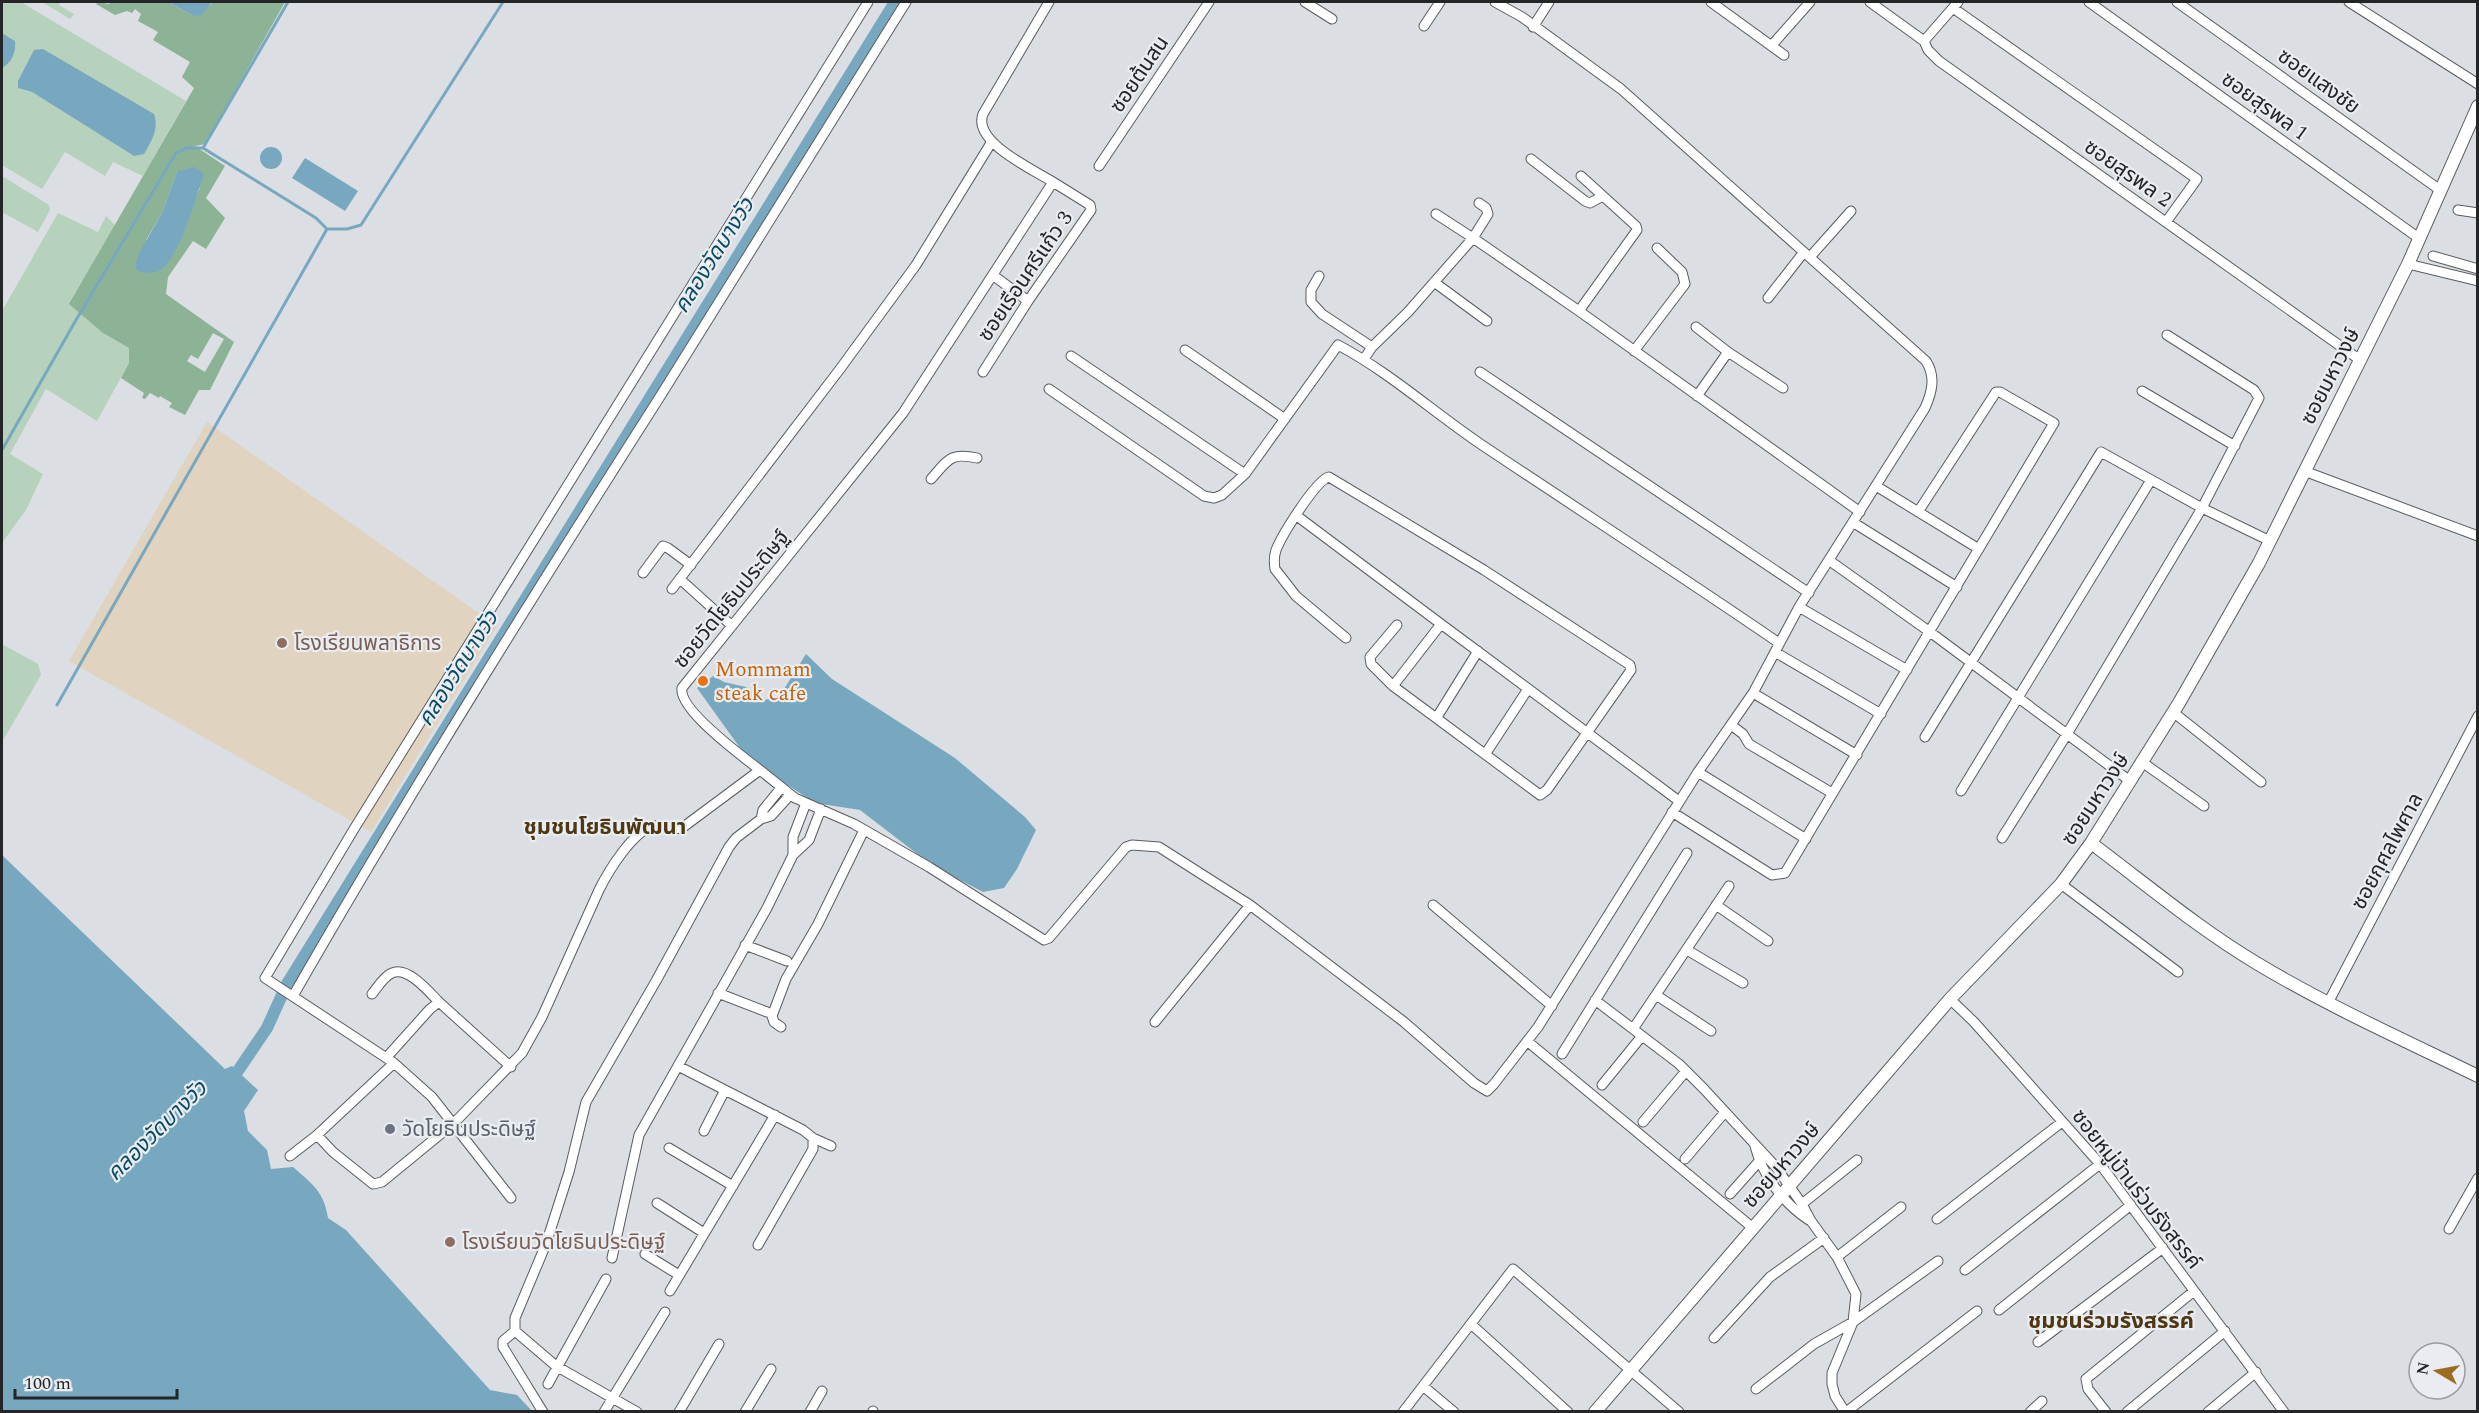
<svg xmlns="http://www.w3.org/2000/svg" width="2479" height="1413" viewBox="0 0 2479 1413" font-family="Spectral,'Noto Sans Thai',serif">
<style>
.education{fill:#e0d3bf}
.green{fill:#b6d2bc;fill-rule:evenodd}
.forest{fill:#8cb395;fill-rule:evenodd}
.water{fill:#78a8bf}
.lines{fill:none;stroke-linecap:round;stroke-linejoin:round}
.stream{stroke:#78a8bf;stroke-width:3}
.canal{stroke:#78a8bf;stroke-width:12}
.minor-casing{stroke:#595c60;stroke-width:11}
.tertiary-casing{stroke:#595c60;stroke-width:14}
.minor{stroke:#fff;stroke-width:9}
.tertiary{stroke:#fff;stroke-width:12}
.education-dot{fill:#8d6e63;stroke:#e9ecf0;stroke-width:2}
.food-dot{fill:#e8710a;stroke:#e9ecf0;stroke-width:2}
.worship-dot{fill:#6b7280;stroke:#e9ecf0;stroke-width:2}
.labels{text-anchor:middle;stroke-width:4.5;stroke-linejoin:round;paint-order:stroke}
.street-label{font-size:21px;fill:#232526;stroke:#e9ecf0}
.education-label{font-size:21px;fill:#785e54;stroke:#e9ecf0;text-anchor:start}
.food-label{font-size:21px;fill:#c56008;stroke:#e9ecf0;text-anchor:start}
.worship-label{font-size:21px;fill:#5b616d;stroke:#e9ecf0;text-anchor:start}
.water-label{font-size:22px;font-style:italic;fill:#074a62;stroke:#e9ecf0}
.neighbourhood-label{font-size:22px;font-weight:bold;fill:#4e3713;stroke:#e9ecf0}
</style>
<rect width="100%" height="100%" fill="#dbdfe3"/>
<path class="education" d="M 207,422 L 497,626 L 371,832 L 69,661 Z"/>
<path class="green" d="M 2,2 L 21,2 L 186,101 L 143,176 L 113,162 L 105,176 L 65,152 L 42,189 L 2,165 L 2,68 L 15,41 L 2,33 ZM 34,50 L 134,156 L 32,92 L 18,88 Z
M 42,2 L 60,2 L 59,5 L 74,14 L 70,19 Z
M 2,176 L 49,205 L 50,210 L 38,232 L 2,212 Z
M 58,213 L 98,232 L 106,216 L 115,225 L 103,333 L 129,348 L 129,363 L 97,421 L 46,389 L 10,454 L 43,474 L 26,510 L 2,543 L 2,311 Z
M 2,644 L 38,664 L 41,675 L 2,742 Z"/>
<path class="forest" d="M 98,2 L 109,4 L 110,2 L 168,2 L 192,15 L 211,5 L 213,2 L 243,3 L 244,2 L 285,2 L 205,144 L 195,146 L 225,166 L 206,198 L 225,218 L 206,249 L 193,241 L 168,277 L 166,294 L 234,342 L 210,390 L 199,390 L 185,415 L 169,407 L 172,403 L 160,396 L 159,398 L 150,393 L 145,399 L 142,398 L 144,393 L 121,378 L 129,363 L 129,348 L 103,333 L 69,304 L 194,88 L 182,77 L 190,62 L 153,40 L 158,32 L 138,21 L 141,14 L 135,9 L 132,13 L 127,11 L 115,15 L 96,4 ZM 177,172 L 200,188 L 183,231 L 146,240 L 162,213 ZM 213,333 L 224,339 L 205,372 L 187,361 L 191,355 L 198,359 Z"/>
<path class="water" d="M 168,2 L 213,2 L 200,16 L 192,15 Z
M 2,33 L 15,41 C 16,53 12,62 2,68 Z
M 43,49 L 154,114 C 159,130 152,140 144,154 L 134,156 L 32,92 L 18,88 L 18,81 L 34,50 Z
M260 158a11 11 0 1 1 22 0a11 11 0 1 1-22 0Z
M 305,158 L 358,191 L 345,211 L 292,178 Z
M 194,167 L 204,173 C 197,197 181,251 163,268 C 156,274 149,273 140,272 L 135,267 L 138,255 L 162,213 L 177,172 Z
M 806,654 L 832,679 L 955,758 L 1025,817 L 1036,830 L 1017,869 L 1004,888 L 983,892 L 933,866 L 860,810 L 815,803 L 748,759 L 697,688 L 713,676 L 724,682 L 746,687 L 764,700 L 779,697 Z
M 2,855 L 225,1069 L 232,1066 L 258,1090 L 244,1111 L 248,1131 L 267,1150 L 271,1169 L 293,1167 C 312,1184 324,1191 328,1218 L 346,1230 L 490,1390 L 517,1395 L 532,1411 L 2,1411 Z"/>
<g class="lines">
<path class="stream" d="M 203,148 L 316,218 L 327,229
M 2,450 L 76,320 L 176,153 L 187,148 L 203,148 L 288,2
M 57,705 L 327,229 L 347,229 L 361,225 L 503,2"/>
<path class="canal" d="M 229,1084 L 267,1028 L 287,984 L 895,2"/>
<defs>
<path id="minor" d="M 1305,2 L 1332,19
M 1711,2 L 1784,55
M 1870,2 L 1924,41
M 1958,2 L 1924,41 L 1928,50 L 1939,61 L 2360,360
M 2089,2 L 2420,239
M 2177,2 L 2440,190
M 2349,2 L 2478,84
M 1953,8 L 2197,179 L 2166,222
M 1424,26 L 1440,2
M 1533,27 L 1549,2
M 1772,45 L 1810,2
M 1531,159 L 1585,201 L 1590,203 L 1603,196
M 1099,166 L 1209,2
M 2458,210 L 2478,213
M 1436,214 L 1473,238 L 1488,214 L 1486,208 L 1479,203
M 2433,256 L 2478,269
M 1810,257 L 1851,211
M 2408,264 L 2478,281
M 994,276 L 1028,301
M 1319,276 L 1311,290 L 1311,302 L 1322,314 L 1372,347
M 1434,282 L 1487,321
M 1768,298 L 1804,252
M 1579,311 L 1637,230 L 1636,226 L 1581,176
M 1696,327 L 1728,352 L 1783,388
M 1185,350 L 1285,419
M 1634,351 L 1685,284 L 1682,272 L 1657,248
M 1071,356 L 1245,474
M 1364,359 L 1372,347 L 1408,312 L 1473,238 L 1579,311 L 1860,512
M 983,372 L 1028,301 L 1091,210 L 1090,205 L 1053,182
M 1480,372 L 1809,593
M 1049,389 L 1204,496 L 1214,498 L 1222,495 L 1245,474 L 1338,345 C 1389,372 1432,411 1479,443 C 1579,510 1680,575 1779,643
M 2142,391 L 2235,446
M 1697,396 L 1728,352
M 2304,471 L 2478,536
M 931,479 C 948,460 950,452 977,458
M 1876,486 L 1979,549
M 1297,516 L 1441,624
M 1854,523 L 1957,587
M 1830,561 L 1930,632 L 2130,781
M 643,573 L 663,546 L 668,548 L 691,565
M 680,579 L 732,626
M 672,589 L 840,369 L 916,265 L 991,143
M 1799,607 L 1907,670
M 1346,638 L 1296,596 L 1275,569 C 1274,563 1274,556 1276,550 C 1282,535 1316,480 1329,477 L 1484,570 L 1630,665 L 1631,670 L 1547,790 L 1540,795 L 1393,686 L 1371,664 L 1370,657 L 1397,625
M 1775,652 L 1881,714
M 1393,686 L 1441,624 L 1679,801
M 1753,693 L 1857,755
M 2173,712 L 2261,782
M 1437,717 L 1478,651
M 1731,725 L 1743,734 L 1749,744 L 1832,793
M 1925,737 L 2101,452 L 2202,508 L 2268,540
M 1486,753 L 1528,689
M 2142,762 L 2204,806
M 760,770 L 795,798 L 854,824 L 929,867 L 1044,940 L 1049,938 L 1126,847 L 1132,845 L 1159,847 L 1250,905 L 1404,1022 L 1474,1083 L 1487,1091 L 1494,1084 L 1538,1027 L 1698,772 L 1753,693 L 1799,607 L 1925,408 C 1932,392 1936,377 1926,361 L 1621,89 L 1522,17 L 1495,2
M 1698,772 L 1806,839
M 1961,791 L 2151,480
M 1672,812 L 1772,875 L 1785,873 L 2054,423 L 2000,392 L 1996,392 L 1918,512
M 761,819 L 763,810 L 781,788
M 2002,838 L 2067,734 L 2202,508 L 2259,398 L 2254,390 L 2167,335
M 793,855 L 793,837 L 806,803
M 2061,884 L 2178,972
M 1433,905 L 1552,1006
M 1716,905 L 1768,941
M 745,945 L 787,961
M 1687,950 L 1743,983
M 718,993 L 767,1012
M 372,994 C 377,988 384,976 392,973 C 408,966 429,992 439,1002
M 1656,995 L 1711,1031
M 293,996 C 410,792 535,593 661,395 C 743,265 824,133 906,2
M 1950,999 L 1974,1022 L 2100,1164 L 2284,1412
M 1595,1000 L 1679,1064 L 1704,1089 L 1776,1167 L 1802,1204 L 1811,1221 L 1837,1257 L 1856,1294 L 1853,1322 L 1832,1373 L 1832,1384 L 1835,1396 L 1845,1412
M 2328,1003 L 2478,716
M 1155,1022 L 1250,905
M 781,1027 L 774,1022 L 772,1016 L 786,979 L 818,924 L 864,830
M 1633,1029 L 1729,886
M 1527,1041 L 1753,1228
M 1562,1054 L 1687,853
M 386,1058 L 430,1009 L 439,1002 L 511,1067
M 678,1066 L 803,1130 L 813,1138 L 813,1149 L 758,1245
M 1602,1085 L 1642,1036
M 1643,1122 L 1686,1071
M 704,1131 L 725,1090
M 317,1135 L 333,1152 L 373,1184 L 382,1182 L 454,1123 L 522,1053 L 542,1017 L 599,890 C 608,872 633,830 654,826 C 664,824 673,831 682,828 L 760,770 C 743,757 678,709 682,688 L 903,413 L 1053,182 C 1034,170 972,142 983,114 L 1049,2
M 813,1138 L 831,1146
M 1755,1146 C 1762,1175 1784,1204 1809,1220
M 669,1148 L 733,1186
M 290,1156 L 317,1135 L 394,1063
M 1685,1159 L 1725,1112
M 1730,1194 L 1762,1158
M 511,1198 L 432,1097 L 394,1063 L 265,978 L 354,829 L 868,2
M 657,1203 L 704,1233
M 1802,1204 L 1857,1160
M 1937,1219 L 2062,1122
M 2449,1229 L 2478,1178
M 645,1254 L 679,1275
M 1837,1257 L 1901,1207
M 612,1258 L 639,1135 L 767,908 L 793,855 L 809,840 L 821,809
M 1965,1270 L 2100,1164
M 670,1291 L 775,1115
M 1999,1310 L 2131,1205
M 1471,1324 L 1568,1412
M 515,1331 L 503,1341 L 503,1347 L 543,1412
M 1714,1338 L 1770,1277 L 1824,1238
M 2038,1342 L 2163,1248
M 548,1384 L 606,1279
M 1423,1386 L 1454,1412
M 1756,1389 L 1814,1344 L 1853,1322 L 1938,1261
M 604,1412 L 665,1312
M 637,1412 L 556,1366 L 515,1331 L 515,1318 L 546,1244 L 569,1172 L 586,1102 L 656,981 L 729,847 L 736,838 L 761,819 L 771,816 L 790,795
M 679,1412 L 719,1344
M 745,1412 L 771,1369
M 810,1412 L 822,1391
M 873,1412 L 873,1411
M 1403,1412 L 1513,1269 L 1679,1412
M 1846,1412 L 1977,1311
M 2030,1412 L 2042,1401
M 2106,1412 L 2088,1389 L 2086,1379 L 2194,1291
M 2127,1412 L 2225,1331
M 2208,1412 L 2256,1372"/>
<path id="tertiary" d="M 2091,843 C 2146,884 2199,929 2258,964 C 2328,1006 2404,1040 2478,1076
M 1595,1412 L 1950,999 L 2061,884 L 2091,843 L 2179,703 L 2259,563 L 2408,264 L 2478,106"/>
</defs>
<use href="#minor" class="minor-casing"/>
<use href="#tertiary" class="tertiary-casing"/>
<use href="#minor" class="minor"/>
<use href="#tertiary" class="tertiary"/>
</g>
<g class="education-dot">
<circle cx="282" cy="643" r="6"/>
<circle cx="450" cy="1242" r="6"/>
</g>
<circle class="food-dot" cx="703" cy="681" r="6"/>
<circle class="worship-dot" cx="390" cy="1129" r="6"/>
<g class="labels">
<g class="street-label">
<text transform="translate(1139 74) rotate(-56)" y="7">ซอยต้นสน</text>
<text transform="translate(2319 81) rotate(36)" y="7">ซอยแสงชัย</text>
<text transform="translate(2265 106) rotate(36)" y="7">ซอยสุรพล 1</text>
<text transform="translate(2128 173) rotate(35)" y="7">ซอยสุรพล 2</text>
<text transform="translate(1025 276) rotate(-56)" y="7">ซอยเรือนศรีแก้ว 3</text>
<text transform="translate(2330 376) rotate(-63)" y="7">ซอยมหาวงษ์</text>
<text transform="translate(731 599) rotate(-51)" y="7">ซอยวัดโยธินประดิษฐ์</text>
<text transform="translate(2095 799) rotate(-57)" y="7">ซอยมหาวงษ์</text>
<text transform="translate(2387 851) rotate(-62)" y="7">ซอยกุศลไพศาล</text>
<text transform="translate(1781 1165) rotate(-49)" y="7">ซอยมหาวงษ์</text>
<text transform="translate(2137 1189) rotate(52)" y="7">ซอยหมู่บ้านร่วมรังสรรค์</text>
</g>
<g class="education-label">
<text x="294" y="650">โรงเรียนพลาธิการ</text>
<text x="462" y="1249">โรงเรียนวัดโยธินประดิษฐ์</text>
</g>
<g class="food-label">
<text x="715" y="676">Mommam<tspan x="715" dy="24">steak cafe</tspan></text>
</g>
<g class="worship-label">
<text x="402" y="1136">วัดโยธินประดิษฐ์</text>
</g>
<g class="water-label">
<text transform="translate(713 255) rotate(-58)" y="8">คลองวัดบางวัว</text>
<text transform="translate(457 668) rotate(-58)" y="8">คลองวัดบางวัว</text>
<text transform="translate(156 1130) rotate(-45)" y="8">คลองวัดบางวัว</text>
</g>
<g class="neighbourhood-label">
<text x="605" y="834">ชุมชนโยธินพัฒนา</text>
<text x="2111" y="1328">ชุมชนร่วมรังสรรค์</text>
</g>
</g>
<rect width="2479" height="1413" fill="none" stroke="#232526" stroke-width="6"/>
<g transform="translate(2437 1371) rotate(280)"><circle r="28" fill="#e9ecf0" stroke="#9a9c9f" stroke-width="1.5"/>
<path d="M0-4.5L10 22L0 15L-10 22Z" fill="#9c6d1f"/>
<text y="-9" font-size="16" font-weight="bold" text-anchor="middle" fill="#232526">N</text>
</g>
<path d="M15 1389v9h162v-9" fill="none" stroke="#232526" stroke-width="3"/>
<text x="24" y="1389" font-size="18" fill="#232526" stroke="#e9ecf0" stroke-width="4.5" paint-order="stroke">100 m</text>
</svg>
